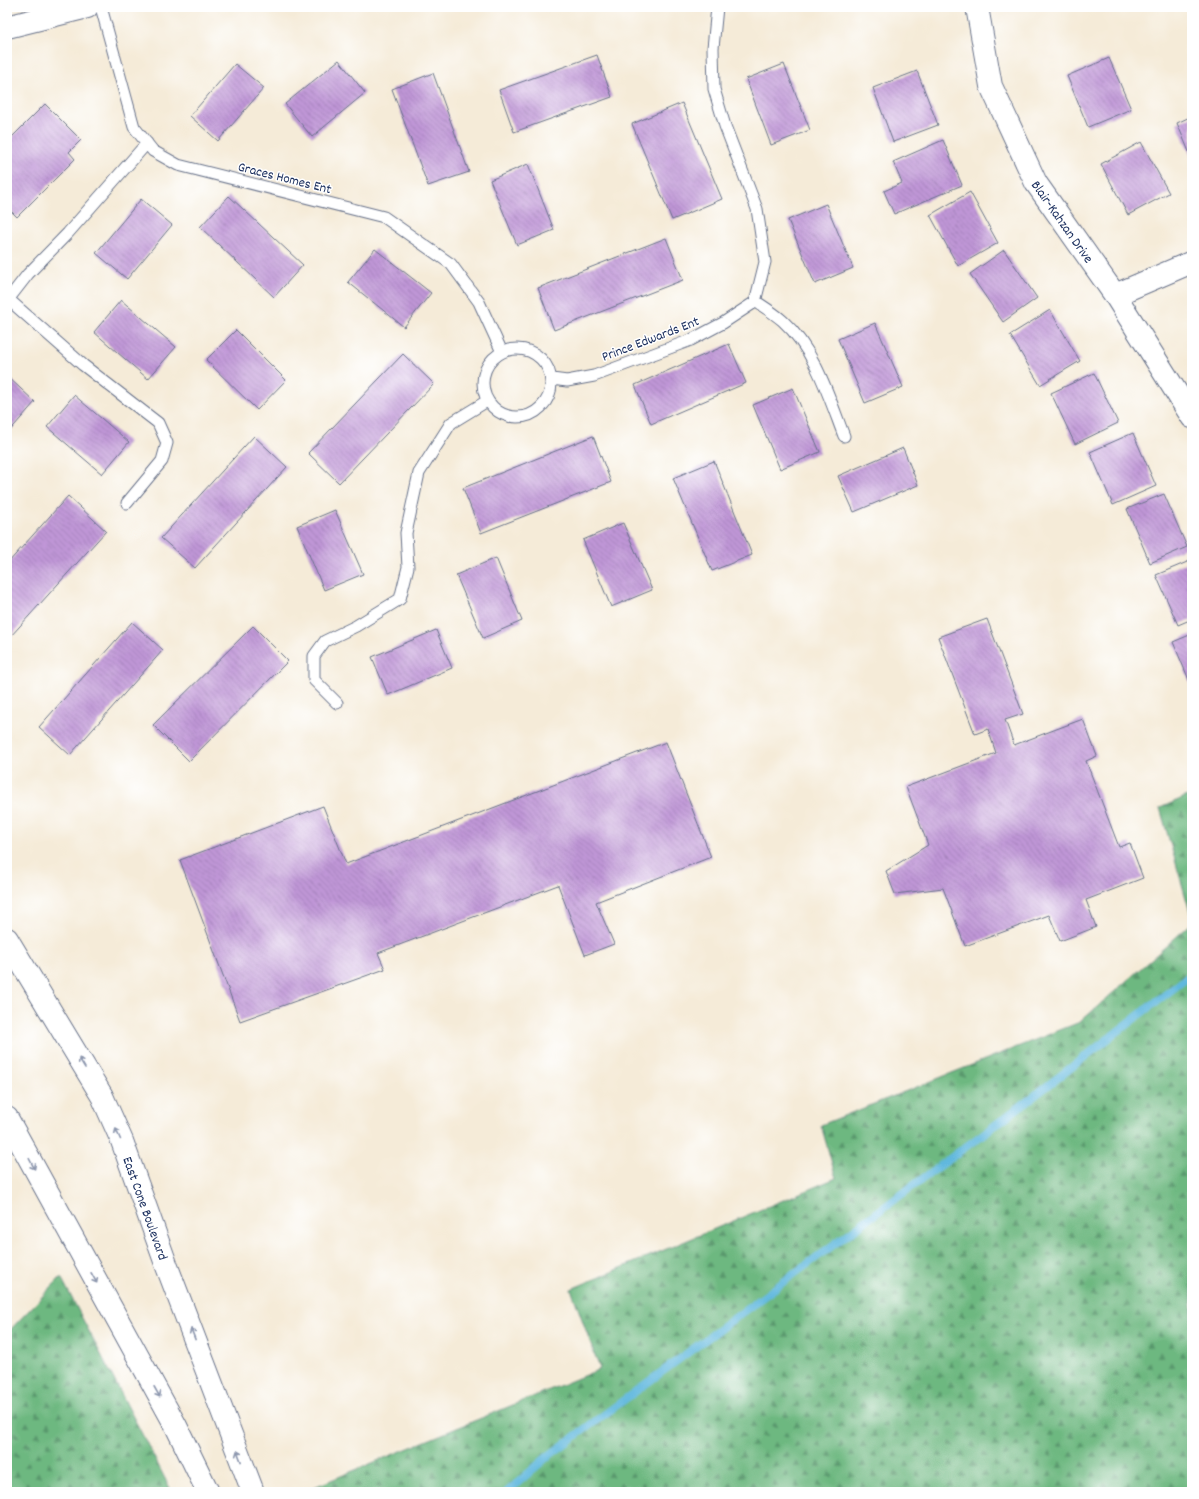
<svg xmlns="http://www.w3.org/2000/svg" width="1199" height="1499" viewBox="0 0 1199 1499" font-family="Dekko,sans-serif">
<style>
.forest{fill:url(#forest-firs);stroke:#44746f}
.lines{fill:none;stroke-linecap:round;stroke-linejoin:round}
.stream{stroke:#61b8de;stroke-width:8}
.building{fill:url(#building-back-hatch)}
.service-casing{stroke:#677189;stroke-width:13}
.minor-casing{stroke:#677189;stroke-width:24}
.tertiary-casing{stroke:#677189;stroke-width:24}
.service{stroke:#fff;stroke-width:11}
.minor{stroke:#fff;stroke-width:22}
.tertiary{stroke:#fff;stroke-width:22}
.oneway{stroke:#8d97ae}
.labels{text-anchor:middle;stroke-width:3;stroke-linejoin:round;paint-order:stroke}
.street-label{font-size:14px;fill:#1b2f5e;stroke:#fff}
</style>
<defs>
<pattern id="forest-firs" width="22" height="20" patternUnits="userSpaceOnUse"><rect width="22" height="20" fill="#6db880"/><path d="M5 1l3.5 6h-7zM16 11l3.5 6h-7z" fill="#59966c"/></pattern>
<pattern id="building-back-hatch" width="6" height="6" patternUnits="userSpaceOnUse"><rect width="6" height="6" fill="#c096d7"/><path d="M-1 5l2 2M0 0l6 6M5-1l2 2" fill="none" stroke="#9b7bb2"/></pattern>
</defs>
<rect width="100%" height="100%" fill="#fff"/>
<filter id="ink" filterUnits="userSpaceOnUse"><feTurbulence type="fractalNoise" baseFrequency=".025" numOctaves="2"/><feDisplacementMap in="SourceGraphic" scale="8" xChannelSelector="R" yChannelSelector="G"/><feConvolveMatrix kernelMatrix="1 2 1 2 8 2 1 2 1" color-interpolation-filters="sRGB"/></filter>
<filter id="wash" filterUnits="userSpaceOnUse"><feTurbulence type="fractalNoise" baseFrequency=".012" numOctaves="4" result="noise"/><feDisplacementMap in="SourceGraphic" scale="16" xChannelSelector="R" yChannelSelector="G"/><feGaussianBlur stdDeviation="0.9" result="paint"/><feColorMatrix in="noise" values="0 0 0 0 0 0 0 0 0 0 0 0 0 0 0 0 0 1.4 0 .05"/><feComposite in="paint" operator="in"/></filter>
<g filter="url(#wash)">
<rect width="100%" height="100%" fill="#f5ebd8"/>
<path class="forest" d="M 1192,794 L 1192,919 L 1160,808 Z
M 1192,923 L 1192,1492 L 302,1492 L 600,1369 L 571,1289 L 836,1178 L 821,1125 L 1080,1022 Z
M 61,1277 L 172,1492 L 7,1492 L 7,1333 Z"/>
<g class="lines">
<path class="stream" d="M 507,1492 L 547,1457 L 1033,1097 L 1192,974"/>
</g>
<g id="blocks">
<path class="building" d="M 597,55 L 612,97 L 514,132 L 499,90 Z
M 1109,58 L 1131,109 L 1088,127 L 1067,76 Z
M 339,60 L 365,93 L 312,137 L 285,104 Z
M 235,64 L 264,88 L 218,141 L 190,116 Z
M 784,64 L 810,130 L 771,145 L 746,79 Z
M 917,71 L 938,125 L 893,142 L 873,88 Z
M 433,73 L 469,172 L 428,186 L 392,89 Z
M 682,103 L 722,199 L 672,220 L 632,124 Z
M 45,104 L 81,140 L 69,152 L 75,159 L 17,217 L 7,207 L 7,142 Z
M 1192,116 L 1192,159 L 1177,123 Z
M 943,140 L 962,185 L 894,214 L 884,191 L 902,183 L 893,162 Z
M 1141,142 L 1169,193 L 1128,215 L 1101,164 Z
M 528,164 L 554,230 L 517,245 L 490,180 Z
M 970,192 L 998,243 L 958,266 L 930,215 Z
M 229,196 L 303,265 L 274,297 L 200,227 Z
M 141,199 L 172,225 L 127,279 L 96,253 Z
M 826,204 L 853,268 L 815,284 L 788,220 Z
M 666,238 L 683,280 L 554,330 L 538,288 Z
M 375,249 L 431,293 L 404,327 L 348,282 Z
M 1004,250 L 1037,298 L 1003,322 L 970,274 Z
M 121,300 L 176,347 L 148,379 L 94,332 Z
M 1050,310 L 1080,361 L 1040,385 L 1010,335 Z
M 875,323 L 903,387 L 865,403 L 838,339 Z
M 236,330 L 286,380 L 257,410 L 206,360 Z
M 729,344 L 746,383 L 651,424 L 635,385 Z
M 403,354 L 434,384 L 339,483 L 308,453 Z
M 1094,373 L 1118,423 L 1075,444 L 1051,393 Z
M 7,376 L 35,402 L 7,434 Z
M 793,388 L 820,452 L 780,469 L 753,405 Z
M 74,395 L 129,442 L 102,474 L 47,427 Z
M 1133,433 L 1156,486 L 1113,505 L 1090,452 Z
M 254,436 L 287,467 L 195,568 L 161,538 Z
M 593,436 L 611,482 L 481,533 L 463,488 Z
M 903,448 L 918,485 L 854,512 L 838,476 Z
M 714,461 L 752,555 L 712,571 L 673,478 Z
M 1164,494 L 1187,547 L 1150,563 L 1127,509 Z
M 68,496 L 106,531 L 10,637 L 7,634 L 7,564 Z
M 335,510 L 363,574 L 324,590 L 297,526 Z
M 623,523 L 652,590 L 611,607 L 583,540 Z
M 496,558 L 522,621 L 483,638 L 456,575 Z
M 1192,560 L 1192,619 L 1178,625 L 1156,575 Z
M 987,619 L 1023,714 L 1005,720 L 1014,745 L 1083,719 L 1097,756 L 1086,761 L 1119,847 L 1130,843 L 1143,878 L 1086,900 L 1096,927 L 1060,941 L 1049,915 L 965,946 L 943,888 L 895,894 L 886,871 L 928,845 L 906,787 L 996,753 L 988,729 L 975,734 L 938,637 Z
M 132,622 L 163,650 L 70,755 L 39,727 Z
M 253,626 L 288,661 L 189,761 L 153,725 Z
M 436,630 L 452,668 L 388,695 L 372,657 Z
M 1192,634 L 1192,687 L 1173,642 Z
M 666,742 L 711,857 L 596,902 L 614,944 L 585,955 L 558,885 L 378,953 L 385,969 L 240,1021 L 180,860 L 323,806 L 346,864 Z"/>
</g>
</g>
<g filter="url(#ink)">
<use href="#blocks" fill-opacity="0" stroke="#677189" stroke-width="1"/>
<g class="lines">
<defs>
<path id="service" d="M 101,7 L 134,127 L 153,151 L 178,165 L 384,217 L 451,264 L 479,302 L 502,352
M 8,299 L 83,365 L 158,423 L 167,443 L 162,461 L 127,503
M 7,301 L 28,274 L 68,233 L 147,143
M 755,301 C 764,307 774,313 783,321 C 815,350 829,397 844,436
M483 383a34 34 0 1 1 68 0a34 34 0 1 1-68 0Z
M 552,379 L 567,381 L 594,376 L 691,340 L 723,323 L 755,302 L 765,262 L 757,209 L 725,126 L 714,89 L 713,48 L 717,7
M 337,703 L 314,680 L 314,656 L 325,641 L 356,626 L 400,599 L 408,567 L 406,533 L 419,473 L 451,423 L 487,401"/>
<g id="minor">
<path id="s1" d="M 977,7 L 991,86 L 1036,183 L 1115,295 L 1192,417"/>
<path d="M 1115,295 L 1192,262"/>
</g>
<g id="tertiary">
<path d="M 7,27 L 87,7"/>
<path id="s2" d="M 7,939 L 102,1096 L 122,1141 L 166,1264 L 253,1492"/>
<path d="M 7,1118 L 176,1426 L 208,1492"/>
</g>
</defs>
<use href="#service" class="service-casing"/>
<use href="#minor" class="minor-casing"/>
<use href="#tertiary" class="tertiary-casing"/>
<use href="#service" class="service"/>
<use href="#minor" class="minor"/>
<use href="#tertiary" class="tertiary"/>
</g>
<defs><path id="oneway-shaft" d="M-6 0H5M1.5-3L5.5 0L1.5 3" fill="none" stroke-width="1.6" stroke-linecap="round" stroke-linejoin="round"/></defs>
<g class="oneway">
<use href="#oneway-shaft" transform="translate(82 1063) rotate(-121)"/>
<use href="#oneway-shaft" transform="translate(118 1134) rotate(-114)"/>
<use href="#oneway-shaft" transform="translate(32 1164) rotate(62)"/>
<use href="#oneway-shaft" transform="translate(94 1278) rotate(61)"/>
<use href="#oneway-shaft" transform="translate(193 1334) rotate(-111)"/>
<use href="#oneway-shaft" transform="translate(157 1392) rotate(61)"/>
<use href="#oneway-shaft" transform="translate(239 1456) rotate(-111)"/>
</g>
</g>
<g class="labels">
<g class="street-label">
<text transform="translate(285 177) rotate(14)" y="5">Graces Homes Ent</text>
<text dy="5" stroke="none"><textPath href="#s1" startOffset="234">Blair-Kahzan Drive</textPath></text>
<text transform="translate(650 338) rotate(-21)" y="5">Prince Edwards Ent</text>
<text dy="5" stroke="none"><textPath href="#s2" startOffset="304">East Cone Boulevard</textPath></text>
</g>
</g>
<rect width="1199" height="1499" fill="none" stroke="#fff" stroke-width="24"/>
</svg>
